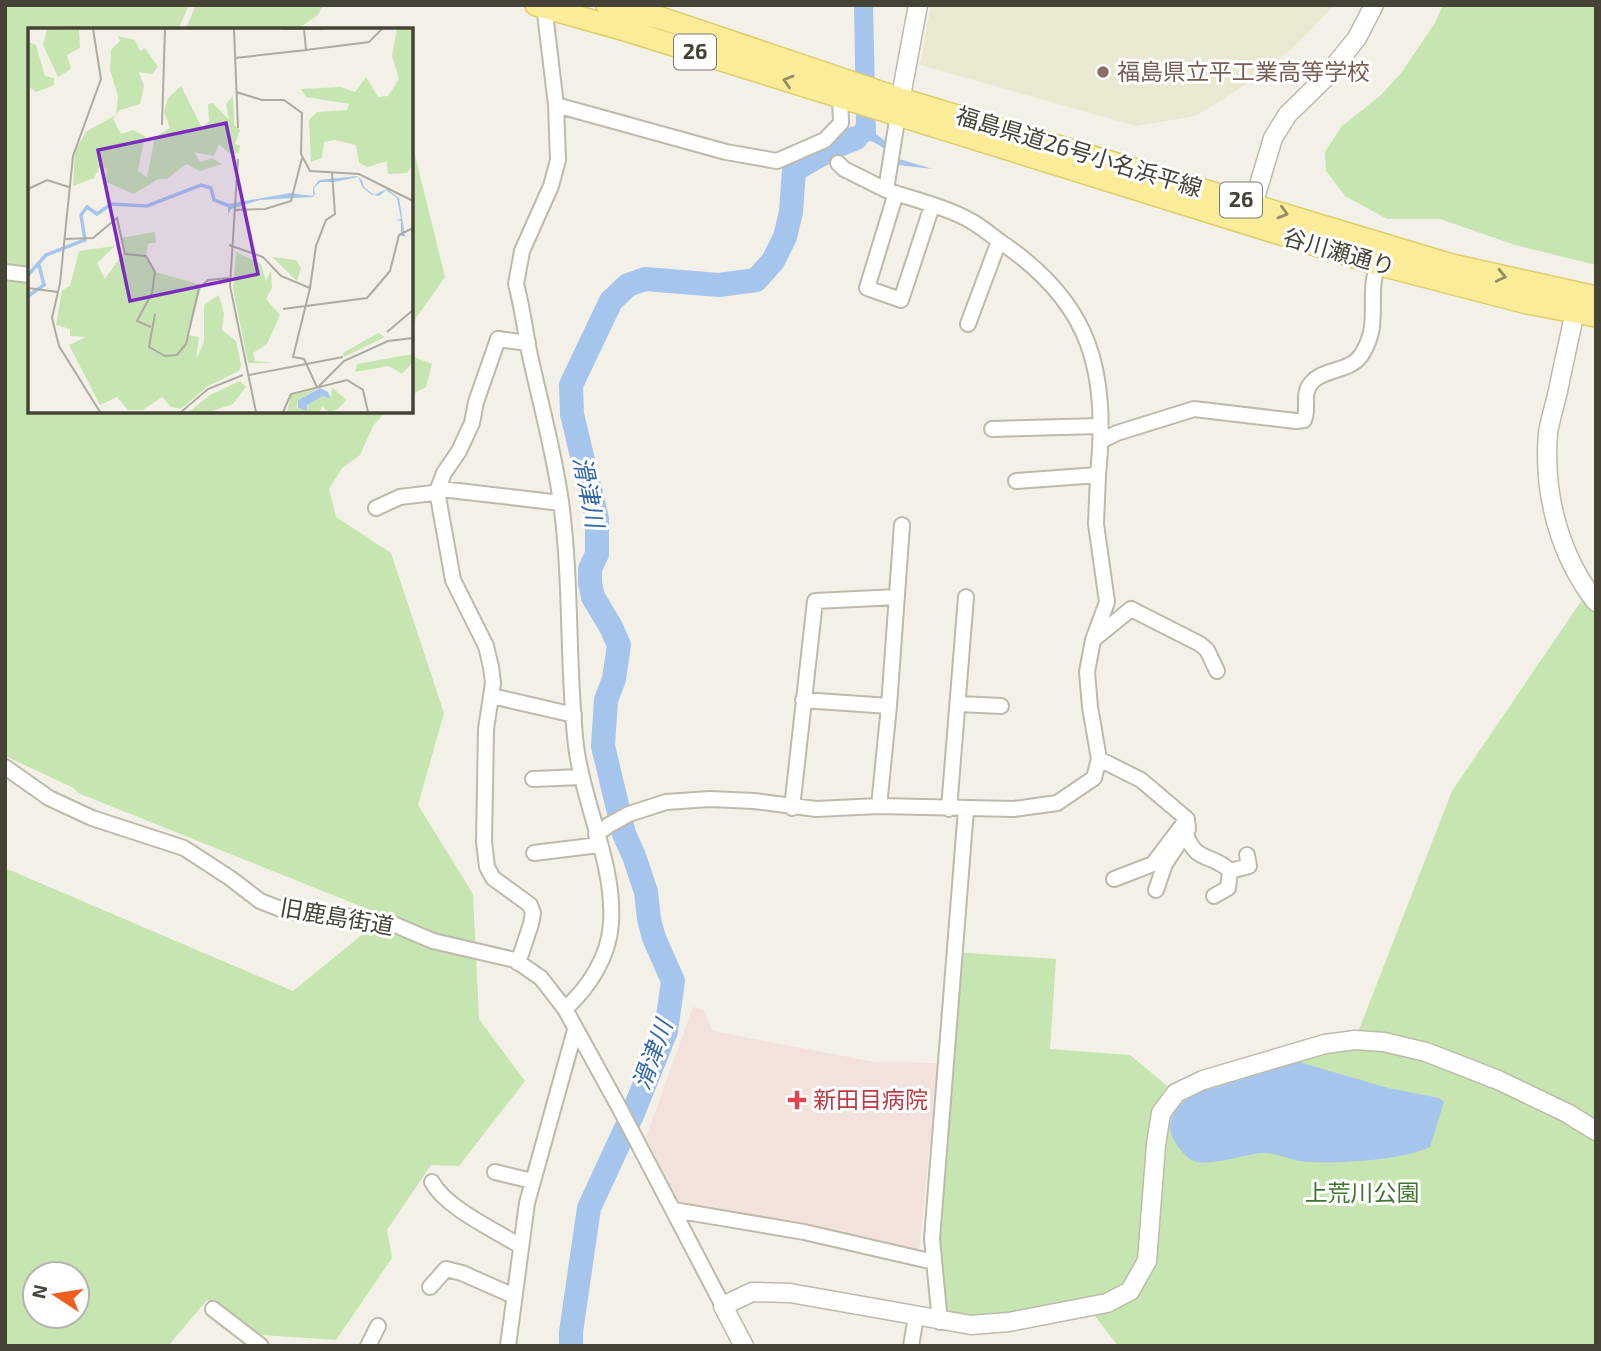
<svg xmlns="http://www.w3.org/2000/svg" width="1601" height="1351" viewBox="0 0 1601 1351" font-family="'Exo 2','Noto Sans JP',sans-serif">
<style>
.education{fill:#ebe8d1}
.medical{fill:#f3e2db}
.green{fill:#c6e5b1;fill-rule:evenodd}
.water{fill:#a6c5ed}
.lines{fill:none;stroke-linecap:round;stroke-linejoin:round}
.river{stroke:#a6c5ed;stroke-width:24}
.minor-casing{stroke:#bebaaa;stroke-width:18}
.tertiary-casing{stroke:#bebaaa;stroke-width:21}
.primary-casing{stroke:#decd69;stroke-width:24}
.minor{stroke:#fff;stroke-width:14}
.tertiary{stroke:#fff;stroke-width:18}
.primary{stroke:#faec99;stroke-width:21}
.oneway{stroke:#968e63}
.education-dot{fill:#8d6e63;stroke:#fff;stroke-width:2.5}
.health-dot{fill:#e0444e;stroke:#fff;stroke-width:2.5}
.labels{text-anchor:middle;stroke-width:6;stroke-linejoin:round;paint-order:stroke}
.shield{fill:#fff;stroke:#7d7b72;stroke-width:2}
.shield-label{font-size:21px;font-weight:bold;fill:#454236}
.education-label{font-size:23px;fill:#785e54;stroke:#fff;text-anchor:start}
.street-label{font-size:23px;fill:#454236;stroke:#fff}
.health-label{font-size:23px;fill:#be3a42;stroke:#fff;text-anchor:start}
.park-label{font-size:23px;fill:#3d752c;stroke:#fff}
.water-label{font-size:24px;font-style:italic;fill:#3468ac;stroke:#fff}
.inset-river{fill:none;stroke:#a6c5ed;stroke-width:3.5}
.inset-road{fill:none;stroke:#adaba0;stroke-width:2}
.view{fill:#7b2cbf;fill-opacity:0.15;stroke:#7b2cbf;stroke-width:3.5}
.inset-edge{fill:none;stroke:#454236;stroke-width:3.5}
</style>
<rect width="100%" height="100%" fill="#f3f1e7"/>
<path class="education" d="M 931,5 L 1335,5 L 1293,48 L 1243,86 L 1196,116 L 1136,126 L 920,65 Z"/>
<path class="medical" d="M 693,1007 L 703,1009 L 713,1031 L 875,1062 L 938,1063 L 919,1253 L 680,1208 L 646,1137 Z"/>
<path class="green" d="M 5,5 L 189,5 L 178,30 L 30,30 L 30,411 L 386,411 L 373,426 L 360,455 L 342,468 L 329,489 L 336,517 L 391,553 L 444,713 L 418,805 L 473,894 L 479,1019 L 525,1081 L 459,1166 L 431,1165 L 387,1230 L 392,1258 L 336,1340 L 262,1335 L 207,1300 L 168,1346 L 5,1346 L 5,868 L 293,991 L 385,916 L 78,793 L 74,788 L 5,756 ZM 35,1274 L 77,1274 L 77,1316 L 35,1316 Z
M 196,5 L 323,5 L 318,15 L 296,30 L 185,30 Z
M 1443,5 L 1596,5 L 1596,265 L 1515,245 L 1440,219 L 1387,219 L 1345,196 L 1326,171 L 1325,152 L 1342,126 L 1381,95 L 1401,73 L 1435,23 Z
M 411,139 L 445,277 L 416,318 L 411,336 Z
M 411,356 L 432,364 L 426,387 L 411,395 Z
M 1588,591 L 1596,602 L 1596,1346 L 1118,1346 L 1088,1307 L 940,1322 L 934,1262 L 954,952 L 1056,959 L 1050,1049 L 1130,1055 L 1176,1093 L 1355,1040 L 1452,791 Z"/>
<path class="water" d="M 854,5 L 873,5 L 876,134 L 888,143 L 899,159 L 933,169 L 898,165 C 890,154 883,145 870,141 L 831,159 L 824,147 L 853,130 L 856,123 Z
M 1299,1062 L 1388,1088 L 1439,1098 L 1444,1102 L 1430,1147 C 1403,1160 1338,1164 1308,1162 C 1291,1161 1277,1152 1261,1153 C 1242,1155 1215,1165 1197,1162 C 1190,1161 1184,1154 1180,1149 C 1160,1125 1173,1107 1196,1093 Z"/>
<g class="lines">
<path class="river" d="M 571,1346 L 571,1332 L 589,1208 L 633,1113 L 666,1031 L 673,981 L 654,938 L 649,919 L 646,892 L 634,856 L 624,834 L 603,746 L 606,700 L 614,679 L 619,645 L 611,627 L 593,597 L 590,583 L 590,569 L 597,554 L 597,519 L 572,414 L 571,385 L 611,301 L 628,285 L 645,279 L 719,285 L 756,280 L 773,261 L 785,237 L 791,212 L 794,170 L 836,146 L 856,138"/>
<defs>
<path id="minor" d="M 544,5 L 556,105 L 558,160 L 551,186 L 522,251 L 516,284 C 522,306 525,329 529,351 C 540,402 554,451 561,502 C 572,583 567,665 576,746 C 583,804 615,864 611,923 C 609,957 589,987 565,1009
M 556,105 L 726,152 L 777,161 L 825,140 L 841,123 L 840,97
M 898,114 L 886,190 C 912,199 947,207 971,221 C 982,227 992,236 1002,243 C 1092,304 1108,371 1098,475 L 1016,481
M 838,163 L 844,169 L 886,190
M 896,193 L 867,288 L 901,300 L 932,206
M 5,272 L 30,275
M 968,324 L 999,241
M 992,429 L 1100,426
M 1101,441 L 1117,433 L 1194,409 L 1296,421 L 1304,420 C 1309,408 1303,399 1308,388 C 1318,367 1350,374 1362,354 C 1376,331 1372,316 1373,291 C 1373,282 1375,273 1377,264
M 376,508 L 400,497 L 433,493 L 441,489 L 561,503
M 1094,639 L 1131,609 L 1200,644 L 1207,650 L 1217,671
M 492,696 L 574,715
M 803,700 L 889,706
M 959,704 L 1001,706
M 1099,759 L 1141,780 L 1187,819 L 1188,829 L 1165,864 L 1156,890
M 5,767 L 49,798 L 92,818 L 184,848 L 230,878 L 260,901 L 286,911 L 313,915 L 356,917 L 393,924 L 433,941 L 515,960 L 541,978 L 565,1009 L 620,1109 L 723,1306
M 533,779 L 581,777
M 879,806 L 889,706 L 902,525
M 792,808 L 815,601 L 897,597
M 949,809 L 966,597
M 1186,834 C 1196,864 1213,853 1230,871 L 1228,888 L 1214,896
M 596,835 L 609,825 L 629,814 L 666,802 L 710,799 L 754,801 L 816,809 L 879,806 L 1014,809 L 1057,803 L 1094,778 L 1099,759 L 1090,707 L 1087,672 L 1093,640 L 1107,602 L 1096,524 L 1098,475
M 534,853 L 599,845
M 1230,871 L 1249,866 L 1247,855
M 1114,879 L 1153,864 L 1187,819
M 518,963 L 531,924 L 533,913 L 530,905 L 493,878 L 487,867 L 484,842 L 486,729 L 493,683 L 491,667 L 486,646 L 453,580 L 437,491 L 444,473 L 459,451 L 472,423 L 476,402 L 498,339 L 528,343
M 495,1172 L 532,1181
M 432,1182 C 446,1208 495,1230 520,1246
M 674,1210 L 804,1232 L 934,1262
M 430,1287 L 446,1269 L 462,1273 L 514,1296
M 213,1309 L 261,1346
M 940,1322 L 932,1239 L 966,809
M 368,1346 L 378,1326
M 508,1346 L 527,1203 L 575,1030
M 911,1346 L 916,1317"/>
<path id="tertiary" d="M 898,112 L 918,5
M 1249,218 L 1273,138 L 1288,114 L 1324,79 L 1357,38 L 1374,5
M 1577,301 C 1571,331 1564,361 1558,391 C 1555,405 1550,419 1548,433 C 1543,493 1559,555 1596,602
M 744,1346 L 723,1306 L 752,1292 L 790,1293 L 971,1325 L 1009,1322 L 1107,1303 L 1130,1291 L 1147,1261 L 1156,1145 L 1161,1113 L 1176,1093 L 1203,1080 L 1325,1044 L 1355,1040 L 1384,1042 L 1426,1052 L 1498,1080 L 1567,1113 L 1596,1131"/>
<path id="primary" d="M 536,5 L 625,30 L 1377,264 L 1527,303 L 1596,316
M 607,5 L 664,19 L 901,99 L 1452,265 L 1596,297"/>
</defs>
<use href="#minor" class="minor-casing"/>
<use href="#tertiary" class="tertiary-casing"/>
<use href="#primary" class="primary-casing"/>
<use href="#minor" class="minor"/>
<use href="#tertiary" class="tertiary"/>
<use href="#primary" class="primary"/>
</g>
<defs><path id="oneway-chevron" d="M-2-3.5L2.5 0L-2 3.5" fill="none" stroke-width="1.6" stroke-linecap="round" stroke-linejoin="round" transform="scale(1.75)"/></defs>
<g class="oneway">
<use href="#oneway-chevron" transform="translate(788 81) rotate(-163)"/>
<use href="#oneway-chevron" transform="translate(1283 213) rotate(17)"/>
<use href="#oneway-chevron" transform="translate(1501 276) rotate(13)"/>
</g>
<circle class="education-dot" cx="1103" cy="72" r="7"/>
<path class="health-dot" d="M793.5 1089.5h7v7h7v7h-7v7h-7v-7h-7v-7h7z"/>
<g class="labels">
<g class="shield">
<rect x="674" y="34.5" width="42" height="35" rx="5"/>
<rect x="1220" y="182.5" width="42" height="35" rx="5"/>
</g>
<g class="shield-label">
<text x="695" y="59">26</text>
<text x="1241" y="207">26</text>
</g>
<g class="education-label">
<text x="1117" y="80">福島県立平工業高等学校</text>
</g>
<g class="street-label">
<text transform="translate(1079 152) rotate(17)" y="8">福島県道26号小名浜平線</text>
<text transform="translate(1339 252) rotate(16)" y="8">谷川瀬通り</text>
<text transform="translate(337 917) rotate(10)" y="8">旧鹿島街道</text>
</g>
<g class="health-label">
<text x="813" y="1108">新田目病院</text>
</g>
<g class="park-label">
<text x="1362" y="1201">上荒川公園</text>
</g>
<g class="water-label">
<text transform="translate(588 492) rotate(79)" y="8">滑津川</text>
<text transform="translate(653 1055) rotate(-70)" y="8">滑津川</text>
</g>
</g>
<g transform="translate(28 28)">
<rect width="385" height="385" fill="#f3f1e7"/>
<path d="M 19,1 L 51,2 L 52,20 L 39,27 L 43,41 L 30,49 L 15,17 ZM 369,1 L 385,1 L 385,136 L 379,145 L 360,146 L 359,133 L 340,139 L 331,135 L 328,117 L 307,112 L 296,114 L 294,130 L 283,134 L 281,92 L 289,84 L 319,82 L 321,76 L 278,69 L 273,61 L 313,59 L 327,64 L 338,49 L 350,69 L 360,68 L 371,51 L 364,28 ZM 90,8 L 107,12 L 112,23 L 117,20 L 130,39 L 124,46 L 111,44 L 116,58 L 112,76 L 92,82 L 85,91 L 93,106 L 105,102 L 117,108 L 110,143 L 119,149 L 127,109 L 142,100 L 136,84 L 140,70 L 153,58 L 174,100 L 181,93 L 180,76 L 185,75 L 201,92 L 198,76 L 205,68 L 206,97 L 212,102 L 207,116 L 212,118 L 211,125 L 202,126 L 191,116 L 186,128 L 166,124 L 172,134 L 184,130 L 194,136 L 172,143 L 158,136 L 139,151 L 130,151 L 106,166 L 78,154 L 79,141 L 73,137 L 66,150 L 45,158 L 47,122 L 59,103 L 88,87 L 90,68 L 82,42 L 83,22 L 92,13 ZM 0,14 L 8,17 L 17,48 L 26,50 L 26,57 L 8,64 L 0,58 ZM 127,204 L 128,214 L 120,216 L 118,228 L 127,244 L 174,257 L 160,307 L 171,309 L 168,331 L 176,314 L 176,277 L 191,267 L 196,286 L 194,302 L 208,313 L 213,337 L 211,343 L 180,358 L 153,381 L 143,379 L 134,369 L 115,382 L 100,382 L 89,369 L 72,377 L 41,317 L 58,309 L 42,308 L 42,301 L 28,297 L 34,262 L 42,258 L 51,223 L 87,218 L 69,235 L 77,251 L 96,224 L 92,210 ZM 208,224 L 233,236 L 238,253 L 243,242 L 244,260 L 238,271 L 252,287 L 239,316 L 225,325 L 227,333 L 246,335 L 220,335 L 205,261 ZM 244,229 L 268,232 L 273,240 L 269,253 ZM 350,305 L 357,309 L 316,329 L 315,325 ZM 385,326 L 385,334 L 374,346 L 361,338 L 327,344 L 329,336 ZM 212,353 L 218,359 L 205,376 L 181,384 L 161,384 L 182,367 ZM 304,359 L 318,372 L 310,381 L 300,384 L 294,378 L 292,384 L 259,384 L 263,367 L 289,361 L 270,372 L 269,380 L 279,383 L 280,376 L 295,368 L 303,371 Z" fill="#c6e5b1"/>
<path d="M 329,148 L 334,152 L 336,159 L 346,167 L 359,161 L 371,170 L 377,208 L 385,209 L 373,208 L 373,193 L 368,192 L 373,191 L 369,170 L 358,162 L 351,168 L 344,167 L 335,160 L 330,149 L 306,154 L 292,154 L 286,160 L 287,166 L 285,169 L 232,172 L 203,181 L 200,187 L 200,176 L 262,165 L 285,168 L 285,160 L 291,152 ZM 292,360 L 300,364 L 303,371 L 295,368 L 279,377 L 279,383 L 270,380 L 270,372 Z" fill="#a6c5ed"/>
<path class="inset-river" d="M 0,247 L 18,227 L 57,212 L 53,187 L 59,179 L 69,186 L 83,176 L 119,178 L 173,157 L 183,160 L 186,172 L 204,179M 0,268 L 16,257 L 11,237"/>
<path class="inset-road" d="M 65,1 L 73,51 L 45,128 L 32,255 L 24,290 L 31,318 L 72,384M 206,1 L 210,100M 254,1 L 294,1M 278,22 L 341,14 L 354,1M 207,30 L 278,22 L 276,1M 208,64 L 234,72 L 256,72 L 274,85 L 273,126 L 282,143 L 331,146 L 385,173M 134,97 L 137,1M 210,131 L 202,258 L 228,384M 0,161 L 19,152 L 41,159M 207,182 L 237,181 L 263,173 L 274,130M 36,211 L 65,210 L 89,190 L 97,226 L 118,228 L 127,244 L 124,265 L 109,293 L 123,299M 201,217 L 235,229 L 253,248 L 282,260 L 265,329 L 276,331 L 289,359M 0,260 L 30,264M 282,260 L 288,218 L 298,192 L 307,186 L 304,145M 255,281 L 339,270 L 362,243 L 371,207 L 385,200M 127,286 L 121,319 L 137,328 L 149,327 L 158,316 L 171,260 L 180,252 L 201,250M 359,304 L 385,282M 221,347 L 315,329M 291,358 L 316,333 L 360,313 L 385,310M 153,384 L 180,361 L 215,347M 255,384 L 263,366 L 319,352 L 335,362 L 340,384"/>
<path class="view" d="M 198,95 L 230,246 L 102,273 L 70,122 Z"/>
<rect width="385" height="385" class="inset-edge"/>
</g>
<rect width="1601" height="1351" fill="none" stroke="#454236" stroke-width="14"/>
<g transform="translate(56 1295) rotate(282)"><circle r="33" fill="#ffffff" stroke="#b5b3af" stroke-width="2"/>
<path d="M0-5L12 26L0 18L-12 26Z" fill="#f05f20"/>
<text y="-10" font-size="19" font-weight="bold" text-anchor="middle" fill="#454236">N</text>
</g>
</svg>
